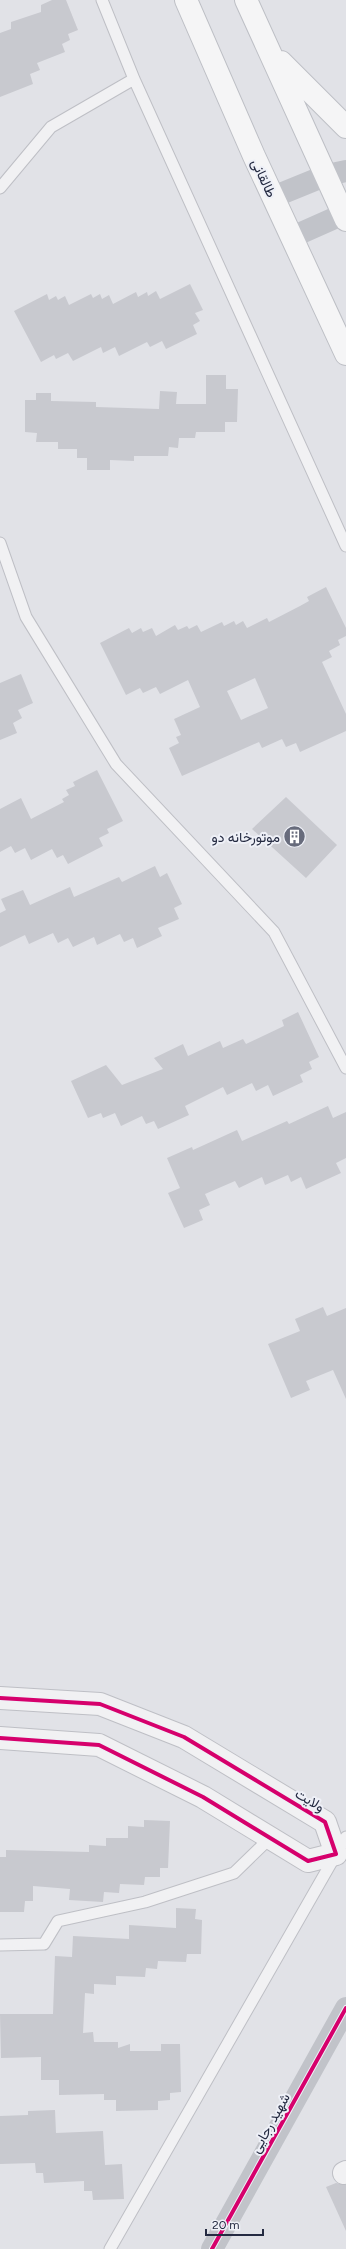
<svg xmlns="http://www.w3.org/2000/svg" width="346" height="2249" viewBox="0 0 346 2249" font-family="Figtree,Vazirmatn,sans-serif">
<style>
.building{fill:#c8c9cf;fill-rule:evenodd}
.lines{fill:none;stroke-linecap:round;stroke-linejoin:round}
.lane-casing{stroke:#bebfc5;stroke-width:13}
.street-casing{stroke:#bebfc5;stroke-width:24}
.primary-casing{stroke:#bdbfc5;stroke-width:24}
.lane{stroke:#f1f1f3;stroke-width:11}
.street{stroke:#f1f1f3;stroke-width:22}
.secondary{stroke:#c1c3c9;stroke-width:22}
.primary{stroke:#f5f5f6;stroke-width:22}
.cycleway-casing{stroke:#eef0f7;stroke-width:6}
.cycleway{stroke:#d6006c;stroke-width:4}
.labels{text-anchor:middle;stroke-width:4;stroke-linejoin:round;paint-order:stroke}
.street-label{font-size:14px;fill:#252b42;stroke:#eef0f7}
.poi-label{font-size:14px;fill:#252b42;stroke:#eef0f7;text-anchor:end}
</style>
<rect width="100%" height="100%" fill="#e1e2e7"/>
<path class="building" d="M 52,0 L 66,0 L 78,30 L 68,34 L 70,40 L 62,44 L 65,52 L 37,63 L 40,70 L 30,74 L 33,84 L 0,97 L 0,33 L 11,29 L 11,22 L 41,12 L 41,5 Z
M 190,284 L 203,310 L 195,313 L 200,321 L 193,325 L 197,334 L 166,349 L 162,341 L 150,347 L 147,342 L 119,356 L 115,347 L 103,353 L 101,347 L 73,361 L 68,353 L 56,359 L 54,355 L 41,362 L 14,311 L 47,294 L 49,300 L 56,296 L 58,300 L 65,296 L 69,305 L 91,294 L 93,298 L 100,294 L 102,299 L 109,295 L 113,304 L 136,292 L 138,297 L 147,292 L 148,296 L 156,291 L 160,299 Z
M 206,375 L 226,375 L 226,389 L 238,389 L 237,422 L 225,422 L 225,432 L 196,432 L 195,438 L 179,438 L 178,448 L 169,447 L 168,456 L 134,456 L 134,461 L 110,460 L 110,470 L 87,470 L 87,458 L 77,458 L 77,449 L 58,449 L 58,442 L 36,442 L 37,433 L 25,432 L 25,400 L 36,400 L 36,393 L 51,393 L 51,401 L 96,402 L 96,407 L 159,409 L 160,391 L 177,392 L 176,404 L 206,404 Z
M 326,587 L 346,628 L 346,636 L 338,640 L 340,645 L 329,651 L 332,657 L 322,662 L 346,714 L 346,731 L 300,752 L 296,743 L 286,747 L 282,739 L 262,748 L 259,742 L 182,776 L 169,748 L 179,743 L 176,737 L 181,735 L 174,719 L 200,707 L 188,680 L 160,694 L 156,687 L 143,693 L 140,688 L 126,695 L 100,643 L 129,628 L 132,633 L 141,628 L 143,632 L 152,628 L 156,636 L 175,625 L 178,630 L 187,626 L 189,629 L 197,625 L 201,632 L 222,622 L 224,626 L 234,621 L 236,625 L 243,621 L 247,628 L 267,618 L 269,622 L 300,606 L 309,601 L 307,597 ZM 255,678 L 268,708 L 241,720 L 227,691 Z
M 21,674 L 33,703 L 18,710 L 22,718 L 13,723 L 17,733 L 0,740 L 0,683 Z
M 97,770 L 123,821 L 107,829 L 109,833 L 99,838 L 103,846 L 68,864 L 63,855 L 57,858 L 52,849 L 31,860 L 25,848 L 15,853 L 11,846 L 0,852 L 0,809 L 21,798 L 31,819 L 64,802 L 62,799 L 69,795 L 66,790 L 75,786 L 73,782 Z
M 286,797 L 337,845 L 306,878 L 252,829 Z
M 155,866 L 160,877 L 167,873 L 182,904 L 174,908 L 179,919 L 158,928 L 162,936 L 137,948 L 133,938 L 124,942 L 120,934 L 97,945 L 94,937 L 73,947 L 68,938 L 58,943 L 53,933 L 29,944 L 25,935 L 0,947 L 0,913 L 6,910 L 1,899 L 23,890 L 30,905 L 70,887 L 74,897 L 119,877 L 122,882 Z
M 298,1012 L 319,1057 L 309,1062 L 312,1069 L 300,1075 L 303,1082 L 273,1096 L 268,1085 L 256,1091 L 252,1083 L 227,1095 L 223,1087 L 185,1106 L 189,1115 L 158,1129 L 154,1121 L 146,1124 L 142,1116 L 121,1126 L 115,1113 L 103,1118 L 101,1113 L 88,1118 L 71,1081 L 106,1065 L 122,1085 L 163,1069 L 154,1058 L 183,1044 L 188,1056 L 220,1041 L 223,1048 L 243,1039 L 246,1044 L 284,1026 L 282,1020 Z
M 328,1106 L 333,1118 L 346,1112 L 346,1158 L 336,1163 L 341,1173 L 306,1189 L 301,1177 L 291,1182 L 288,1175 L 265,1185 L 262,1177 L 239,1188 L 235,1181 L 205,1194 L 210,1205 L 199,1210 L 203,1220 L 184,1228 L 168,1193 L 180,1188 L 167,1158 L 192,1147 L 193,1150 L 237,1130 L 242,1141 L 287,1121 L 289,1124 Z
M 323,1307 L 327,1316 L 346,1308 L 346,1399 L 333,1370 L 306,1381 L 310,1390 L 291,1398 L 268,1344 L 300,1331 L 295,1319 Z
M 144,1820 L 170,1821 L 168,1868 L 160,1868 L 160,1877 L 145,1877 L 144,1885 L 120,1884 L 119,1893 L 104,1892 L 103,1902 L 69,1900 L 70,1889 L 33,1886 L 33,1901 L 25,1901 L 24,1912 L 0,1912 L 0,1857 L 6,1857 L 6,1850 L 89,1852 L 89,1845 L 106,1846 L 106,1838 L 128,1838 L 128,1826 L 144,1827 Z
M 176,1908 L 196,1909 L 195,1919 L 202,1920 L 201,1954 L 187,1954 L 186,1962 L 158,1961 L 157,1969 L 146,1968 L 145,1977 L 116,1976 L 116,1985 L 94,1984 L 94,1994 L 85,1993 L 83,2033 L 93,2032 L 94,2042 L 118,2042 L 118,2048 L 130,2044 L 130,2051 L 161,2051 L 161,2044 L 180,2044 L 181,2092 L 170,2093 L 170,2100 L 158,2101 L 158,2110 L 116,2111 L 116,2100 L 104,2100 L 104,2094 L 59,2095 L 59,2080 L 41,2080 L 41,2057 L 1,2058 L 0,2014 L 53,2014 L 55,1956 L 72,1957 L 73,1936 L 129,1939 L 129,1925 L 176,1928 Z
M 55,2110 L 56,2133 L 103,2131 L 105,2165 L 122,2164 L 124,2199 L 93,2200 L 92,2191 L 84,2191 L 84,2181 L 44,2183 L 43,2173 L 36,2173 L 35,2163 L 0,2164 L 0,2116 L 28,2115 L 28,2111 Z
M 336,2183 L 346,2185 L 346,2231 L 326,2187 Z"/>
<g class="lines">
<defs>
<path id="lane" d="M 102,0 L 134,79 L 346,546
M 0,188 L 51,127 L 134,79
M 0,543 L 26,617 L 116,764 L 274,932 L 346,1068
M 0,1945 L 44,1944 L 58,1921 L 145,1902 L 234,1873 L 270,1838
M 110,2249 L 346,1837"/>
<path id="street" d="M 0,1698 L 100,1704 L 184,1737 L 325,1822 L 336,1854 L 308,1861 L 203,1797 L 99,1745 L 0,1738
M 344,2173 L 346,2172"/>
<path id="primary" d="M 186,0 L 254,156 L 346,354
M 246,0 L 346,220
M 281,62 L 346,127"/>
</defs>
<use href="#lane" class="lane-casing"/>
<use href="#street" class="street-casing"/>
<use href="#primary" class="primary-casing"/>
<use href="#lane" class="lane"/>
<use href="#street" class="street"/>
<path class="secondary" d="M 273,197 L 327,175 L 346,171
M 292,237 L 346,213
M 212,2249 L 346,2008"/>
<use href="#primary" class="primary"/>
<defs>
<path id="cycleway" d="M 0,1698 L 100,1704 L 184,1737 L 325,1822 L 336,1854 L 308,1861 L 203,1797 L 99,1745 L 0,1738
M 212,2249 L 346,2008"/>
</defs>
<use href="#cycleway" class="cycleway-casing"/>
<use href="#cycleway" class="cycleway"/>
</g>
<defs>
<symbol id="building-disc" viewBox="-11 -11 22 22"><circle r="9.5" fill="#676b7c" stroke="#eef0f7"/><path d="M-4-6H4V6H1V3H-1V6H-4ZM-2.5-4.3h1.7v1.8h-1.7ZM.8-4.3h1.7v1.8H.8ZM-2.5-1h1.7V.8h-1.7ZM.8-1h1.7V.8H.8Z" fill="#fff"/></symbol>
</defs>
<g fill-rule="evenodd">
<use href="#building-disc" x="282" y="824" width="25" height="25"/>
</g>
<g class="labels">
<g class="street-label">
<text transform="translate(264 178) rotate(65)" y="5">طالقانی</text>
<text transform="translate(310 1800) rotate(31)" y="5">ولایت</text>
<text transform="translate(270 2123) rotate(-61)" y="5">شهید رجایی</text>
</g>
<g class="poi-label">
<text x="280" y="842">موتورخانه دو</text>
</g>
</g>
<path d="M206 2229v6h57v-6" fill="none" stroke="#252b42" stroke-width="2"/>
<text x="212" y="2229" font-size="12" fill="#252b42" stroke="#eef0f7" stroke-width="3" paint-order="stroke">20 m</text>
</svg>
